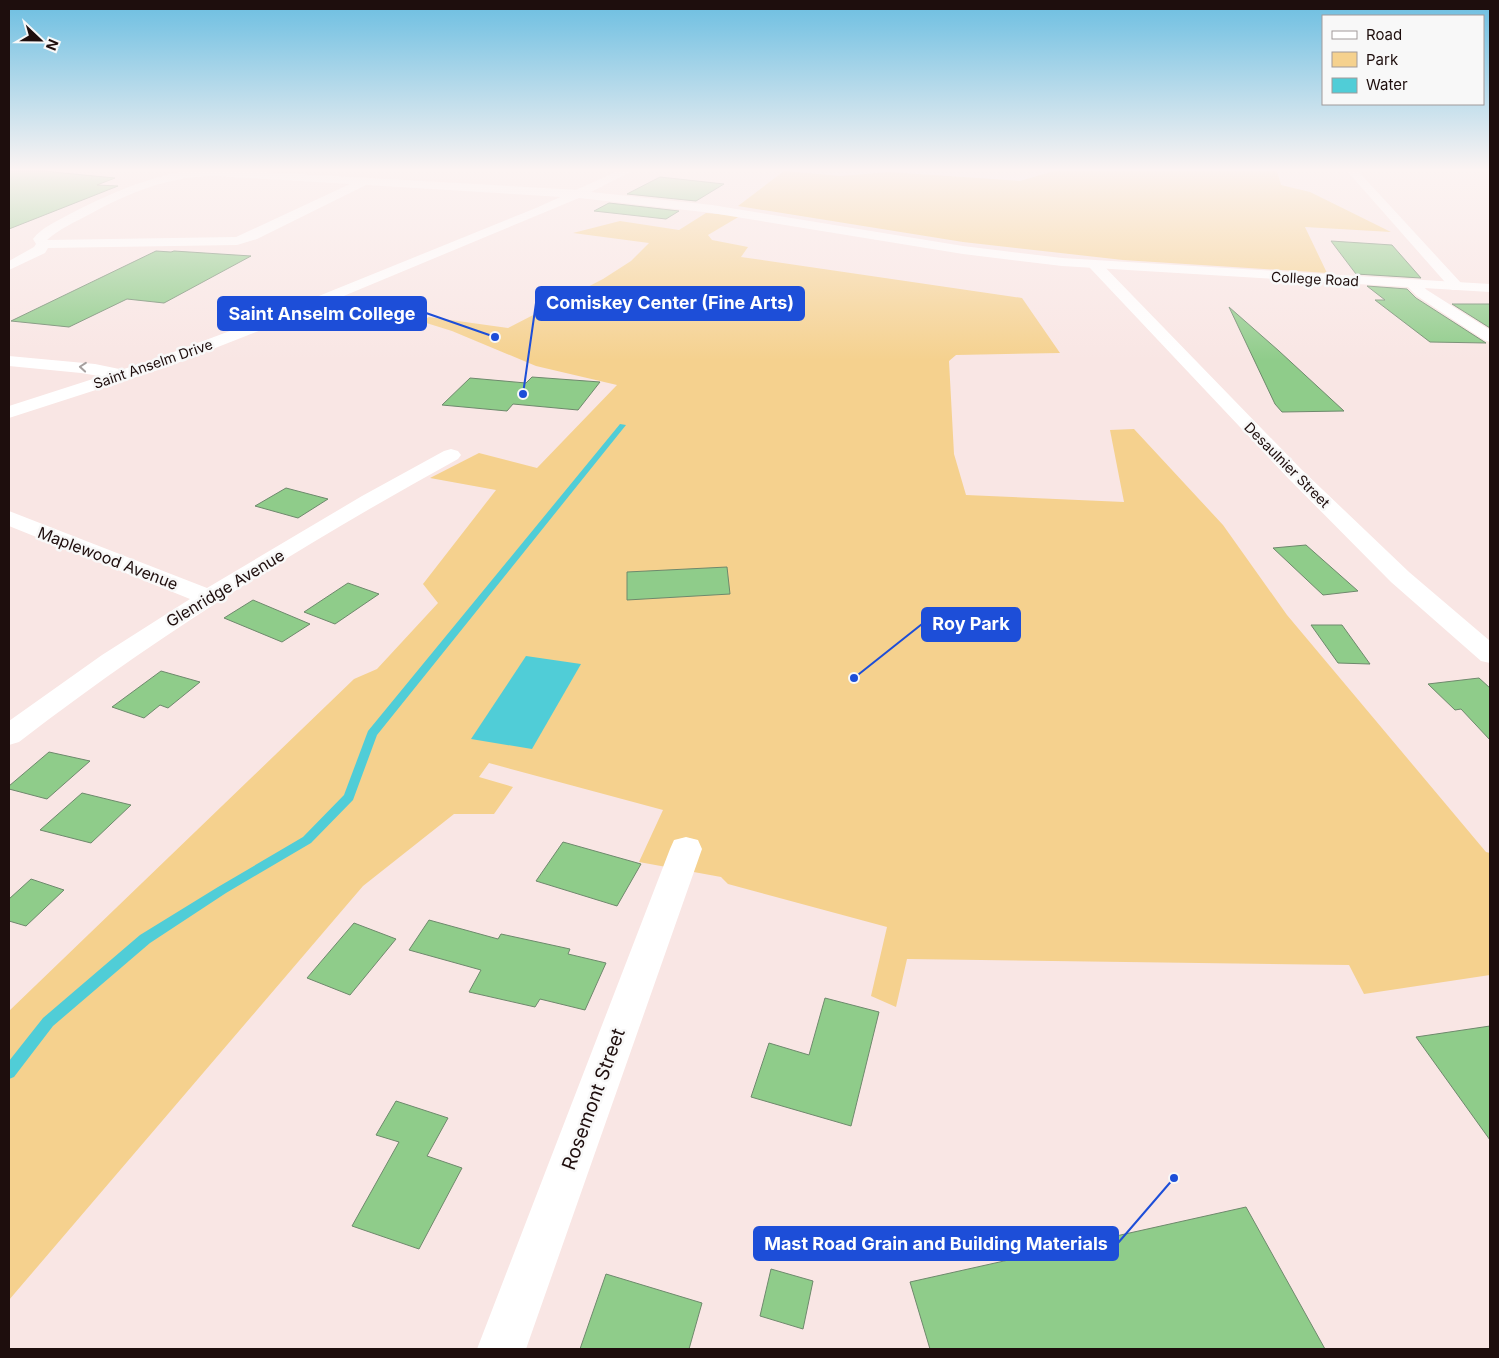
<svg xmlns="http://www.w3.org/2000/svg" width="1499" height="1358" viewBox="0 0 1499 1358" font-family="Inter,sans-serif">
<style>
.green{fill:#f5d18e}
.water{fill:#50cdd7}
.lines{fill:none;stroke-linecap:round;stroke-linejoin:round}
.stream{fill:#50cdd7;fill-rule:evenodd}
.building{fill:#8fcc8a;stroke:#6e896c}
.minor{fill:#fff;fill-rule:evenodd}
.tertiary{fill:#fff;fill-rule:evenodd}
.oneway{stroke:#a59f9e}
.labels{text-anchor:middle;stroke-width:5;stroke-linejoin:round;paint-order:stroke}
.far-street-label{font-size:14px;fill:#1e0e0d;stroke:#f8f8f8}
.street-label{font-size:16px;fill:#1e0e0d;stroke:#f8f8f8}
.near-street-label{font-size:19px;fill:#1e0e0d;stroke:#f8f8f8}
.leader{fill:none;stroke:#1d4ed8;stroke-width:2}
.callout-dot{fill:#1d4ed8;stroke:#f8f8f8;stroke-width:2}
.callout{fill:#1d4ed8;stroke:#1d4ed8;stroke-width:2}
.callout-label{font-size:18px;text-anchor:middle;font-weight:bold;fill:#fff}
</style>
<rect width="100%" height="100%" fill="#f9e6e4"/>
<path class="green" d="M 784,171 L 841,176 L 889,172 L 1020,181 L 1054,171 L 1277,171 L 1281,185 L 1310,192 L 1391,232 L 1305,227 L 1327,273 L 1123,260 L 963,242 L 738,206 Z
M 706,213 L 740,216 L 708,235 L 712,240 L 748,247 L 741,257 L 1022,298 L 1060,353 L 956,355 L 949,361 L 954,454 L 966,495 L 1124,502 L 1110,430 L 1134,429 L 1223,525 L 1287,615 L 1486,852 L 1490,853 L 1490,975 L 1364,994 L 1349,965 L 907,959 L 896,1007 L 871,996 L 887,927 L 728,884 L 721,877 L 639,862 L 663,810 L 489,763 L 479,777 L 513,787 L 494,814 L 454,814 L 363,886 L 9,1300 L 9,1011 L 354,679 L 377,669 L 438,603 L 423,584 L 496,490 L 430,478 L 479,453 L 537,468 L 617,385 L 536,366 L 452,331 L 420,321 L 429,317 L 508,328 L 603,279 L 631,261 L 649,243 L 573,233 L 620,221 L 679,230 Z"/>
<path class="water" d="M 526,656 L 581,664 L 532,749 L 471,739 Z"/>
<g class="lines">
<path class="stream" d="M 620,424 L 626,425 L 377,735 L 353,800 L 311,843 L 226,893 L 150,943 L 53,1026 L 14,1077 L 9,1079 L 9,1061 L 43,1018 L 140,935 L 218,887 L 303,837 L 344,795 L 368,731 Z"/>
</g>
<path class="building" d="M 9,171 L 43,171 L 115,178 L 97,185 L 118,186 L 9,229 Z
M 660,177 L 724,184 L 696,201 L 627,194 Z
M 609,203 L 679,211 L 666,219 L 594,211 Z
M 1331,241 L 1392,245 L 1421,278 L 1356,274 Z
M 156,251 L 171,252 L 174,251 L 251,256 L 164,303 L 127,299 L 69,327 L 11,321 Z
M 1367,286 L 1407,289 L 1416,298 L 1486,343 L 1430,342 L 1375,300 L 1385,300 Z
M 1452,304 L 1490,304 L 1490,328 Z
M 1229,307 L 1279,351 L 1344,411 L 1282,412 L 1275,404 Z
M 532,377 L 600,382 L 578,410 L 513,404 L 507,411 L 442,405 L 470,378 L 526,383 Z
M 286,488 L 328,499 L 298,518 L 255,506 Z
M 1306,545 L 1358,591 L 1323,595 L 1273,548 Z
M 727,567 L 730,594 L 627,600 L 627,572 Z
M 348,583 L 379,594 L 335,624 L 304,612 Z
M 253,600 L 310,624 L 282,642 L 224,618 Z
M 1311,625 L 1342,625 L 1370,664 L 1338,663 Z
M 161,671 L 200,682 L 168,708 L 160,705 L 144,718 L 112,707 Z
M 1479,678 L 1490,688 L 1490,740 L 1461,709 L 1455,710 L 1428,684 Z
M 49,752 L 90,761 L 47,799 L 9,789 L 9,786 Z
M 82,793 L 131,805 L 91,843 L 40,830 Z
M 563,842 L 641,864 L 617,906 L 536,881 Z
M 31,879 L 64,890 L 26,926 L 9,921 L 9,899 Z
M 429,920 L 498,939 L 501,934 L 570,949 L 568,954 L 606,963 L 585,1010 L 540,999 L 535,1007 L 469,992 L 481,970 L 409,950 Z
M 354,923 L 396,939 L 350,995 L 307,978 Z
M 825,998 L 879,1012 L 851,1126 L 751,1097 L 769,1043 L 809,1055 Z
M 1490,1026 L 1490,1140 L 1416,1037 Z
M 396,1101 L 448,1118 L 427,1156 L 462,1168 L 419,1249 L 352,1226 L 399,1142 L 376,1135 Z
M 1246,1207 L 1325,1349 L 930,1349 L 910,1282 Z
M 771,1269 L 813,1281 L 803,1329 L 760,1316 Z
M 606,1274 L 702,1303 L 689,1349 L 580,1349 Z"/>
<g class="lines">
<path class="minor" d="M 1347,171 L 1358,171 L 1462,284 L 1464,287 L 1462,290 L 1452,290 Z
M 180,172 L 243,171 L 579,190 L 585,194 L 579,198 L 366,185 L 257,239 L 237,245 L 48,248 L 45,253 L 9,270 L 9,261 L 34,247 L 36,244 L 33,239 C 42,227 56,222 68,215 C 104,196 140,180 180,172 ZM 216,176 L 350,184 L 236,237 L 47,240 C 59,229 75,222 90,214 C 130,192 170,176 216,176 Z
M 1095,261 L 1100,262 L 1301,469 L 1409,572 L 1490,641 L 1490,663 L 1481,661 L 1391,582 L 1287,477 L 1090,268 L 1088,265 L 1090,262 Z
M 1412,280 L 1417,281 L 1427,290 L 1490,330 L 1490,342 L 1484,340 L 1417,296 L 1405,284 L 1407,281 Z
M 9,356 L 95,364 L 129,371 L 132,375 L 129,379 L 123,380 L 81,373 L 9,366 Z
M 451,449 L 458,451 L 461,455 L 458,459 C 307,542 156,636 19,742 L 9,745 L 9,721 L 102,655 L 190,599 L 9,526 L 9,511 L 207,588 L 362,496 L 444,451 Z
M 686,837 L 698,840 L 702,849 L 526,1349 L 477,1349 L 670,849 L 674,840 Z"/>
<path class="tertiary" d="M 618,171 L 632,171 L 591,192 L 712,205 L 963,246 L 1062,258 L 1490,284 L 1490,292 L 1062,266 L 963,254 L 712,213 L 579,198 L 274,325 L 167,367 L 9,418 L 9,406 L 155,359 L 262,319 L 536,208 Z"/>
</g>
<defs><path id="oneway-chevron" d="M-2-3.5L2.5 0L-2 3.5" fill="none" stroke-width="1.6" stroke-linecap="round" stroke-linejoin="round" transform="scale(1.25)"/></defs>
<use class="oneway" href="#oneway-chevron" transform="translate(83 367) rotate(-175)"/>
<linearGradient id="sky" x2="0" y2="1"><stop stop-color="#6bbee1"/><stop offset="0.47" stop-color="#fcf4f3"/><stop offset="1" stop-color="#fcf4f3" stop-opacity="0"/></linearGradient>
<rect width="1499" height="361" fill="url(#sky)"/>
<g class="labels">
<g class="far-street-label">
<text transform="translate(1315 279) rotate(3)" y="5">College Road</text>
<text transform="translate(153 364) rotate(-19)" y="5">Saint Anselm Drive</text>
<text transform="translate(1287 465) rotate(45)" y="5">Desaulnier Street</text>
</g>
<g class="street-label">
<text transform="translate(108 558) rotate(21)" y="6">Maplewood Avenue</text>
<text transform="translate(225 588) rotate(-31)" y="6">Glenridge Avenue</text>
</g>
<g class="near-street-label">
<text transform="translate(593 1099) rotate(-70)" y="7">Rosemont Street</text>
</g>
</g>
<path class="leader" d="M523 394L536 303M495 337L426 313M854 678L922 624M1174 1178L1118 1243"/>
<g class="callout-dot">
<circle cx="523" cy="394" r="5"/>
<circle cx="495" cy="337" r="5"/>
<circle cx="854" cy="678" r="5"/>
<circle cx="1174" cy="1178" r="5"/>
</g>
<g class="callout">
<rect x="536" y="287" width="268" height="33" rx="5"/>
<rect x="218" y="297" width="208" height="33" rx="5"/>
<rect x="922" y="608" width="98" height="33" rx="5"/>
<rect x="754" y="1227" width="364" height="33" rx="5"/>
</g>
<g class="callout-label">
<text x="670" y="309">Comiskey Center (Fine Arts)</text>
<text x="322" y="320">Saint Anselm College</text>
<text x="971" y="630">Roy Park</text>
<text x="936" y="1250">Mast Road Grain and Building Materials</text>
</g>
<rect width="1499" height="1358" fill="none" stroke="#1e0e0d" stroke-width="20"/>
<rect x="1322" y="15" width="162" height="90" fill="#f8f8f8" stroke="#a19a9a"/>
<rect x="1332" y="31" width="25" height="8" fill="#ffffff" stroke="#a19a9a"/>
<text x="1366" y="40" font-size="15" fill="#1e0e0d">Road</text>
<rect x="1332" y="52" width="25" height="15" fill="#f5d18e" stroke="#a19a9a"/>
<text x="1366" y="65" font-size="15" fill="#1e0e0d">Park</text>
<rect x="1332" y="78" width="25" height="15" fill="#50cdd7" stroke="#a19a9a"/>
<text x="1366" y="90" font-size="15" fill="#1e0e0d">Water</text>
<g transform="translate(40 40) rotate(112)" stroke="#f8f8f8" stroke-width="4" paint-order="stroke">
<path d="M0-4L9 19L0 12L-9 19Z" fill="#1e0e0d"/>
<text y="-8" font-size="14" font-weight="bold" text-anchor="middle" fill="#1e0e0d">N</text>
</g>
</svg>
